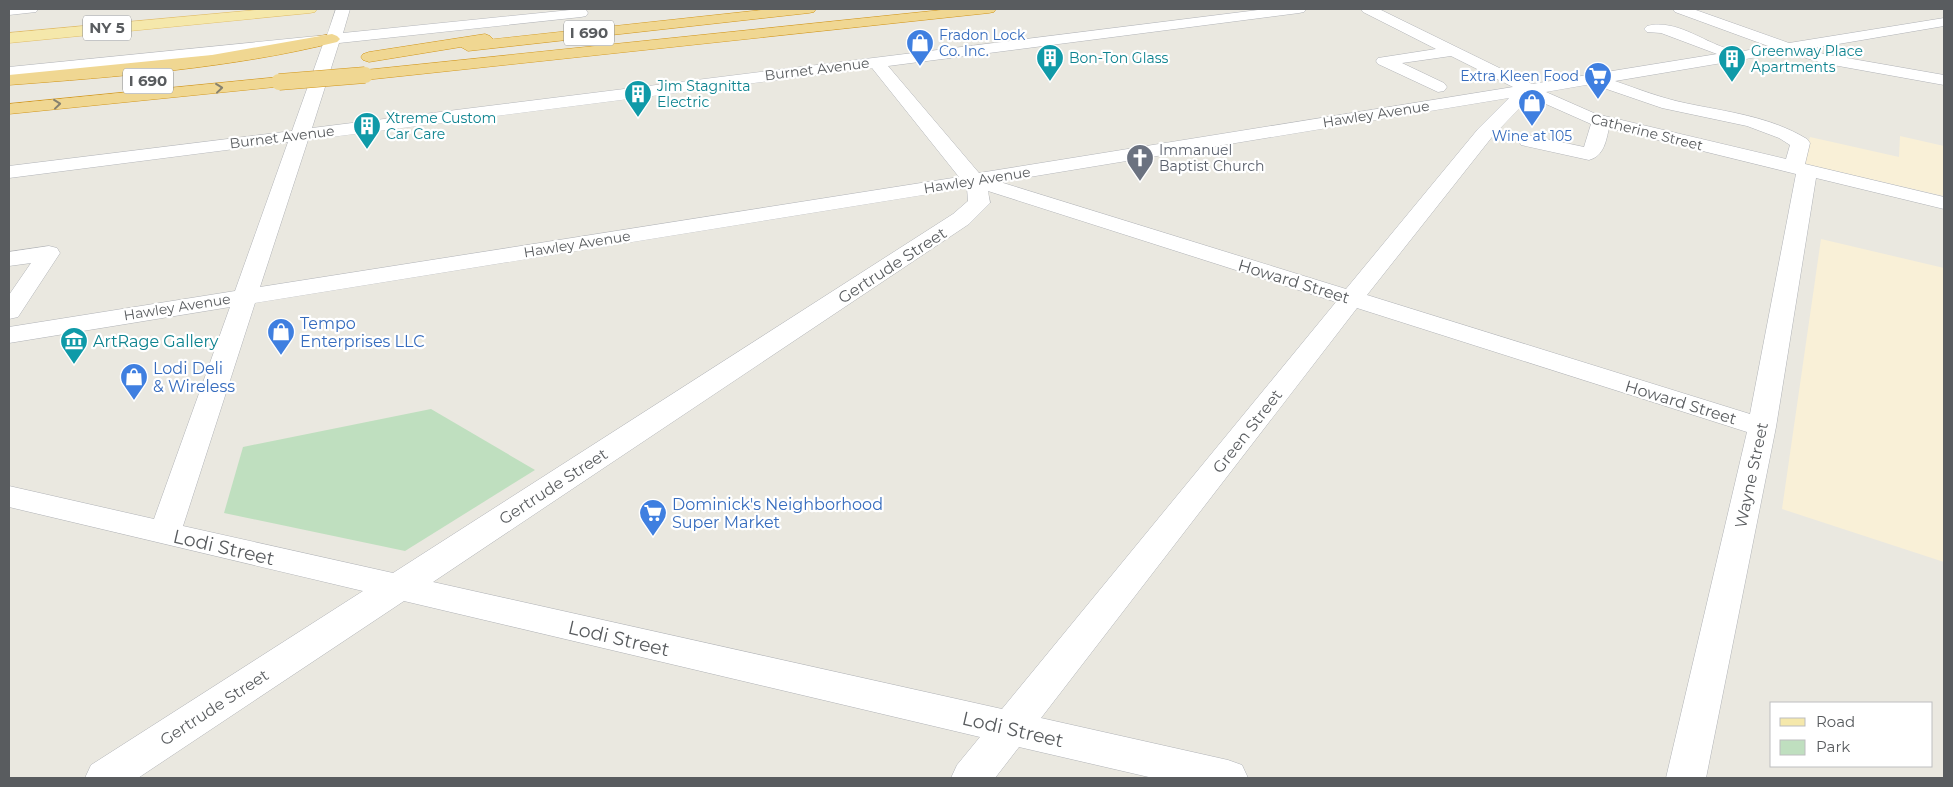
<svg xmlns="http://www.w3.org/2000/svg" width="1953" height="787" viewBox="0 0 1953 787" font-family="Montserrat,sans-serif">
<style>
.commercial{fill:#f9f0d7}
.green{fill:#bfdfbf}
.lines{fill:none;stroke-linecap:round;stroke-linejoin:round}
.minor-casing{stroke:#b1b3b7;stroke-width:1}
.major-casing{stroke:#e0bb64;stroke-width:1}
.highway-casing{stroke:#d19519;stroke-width:1}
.minor{fill:#fff;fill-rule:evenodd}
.major{fill:#f5e8ab;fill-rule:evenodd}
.highway{fill:#f0d792;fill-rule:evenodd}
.highway-bridge-casing{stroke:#d19519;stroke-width:17;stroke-linecap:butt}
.highway-bridge{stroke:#f0d792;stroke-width:16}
.oneway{stroke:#86816e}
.labels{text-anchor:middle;stroke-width:4.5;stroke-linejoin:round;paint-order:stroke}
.far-shop-label{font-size:14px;fill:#366cbe;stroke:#fff;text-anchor:start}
.far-culture-label{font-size:14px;fill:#0d838f;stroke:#fff;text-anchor:start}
.far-street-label{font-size:14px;fill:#595c5f;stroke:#fff}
.far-worship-label{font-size:14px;fill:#5b616d;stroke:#fff;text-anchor:start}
.shield{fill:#fff;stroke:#8b8d8f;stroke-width:1}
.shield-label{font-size:15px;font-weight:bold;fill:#595c5f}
.street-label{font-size:16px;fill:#595c5f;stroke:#fff}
.shop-label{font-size:16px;fill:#366cbe;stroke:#fff;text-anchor:start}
.culture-label{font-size:16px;fill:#0d838f;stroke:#fff;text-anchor:start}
.near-street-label{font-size:19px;fill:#595c5f;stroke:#fff}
</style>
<rect width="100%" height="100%" fill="#eae8e0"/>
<path class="commercial" d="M 1900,136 L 1944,146 L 1944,196 L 1801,163 L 1810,137 L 1899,157 Z
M 1821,239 L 1944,268 L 1944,562 L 1782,509 Z"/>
<path class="green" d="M 431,409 L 535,470 L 405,551 L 224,513 L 243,447 Z"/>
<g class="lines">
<defs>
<path id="minor" d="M 9,9 L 38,9 L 36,12 L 9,15 Z
M 336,9 L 350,9 L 343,33 L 580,9 L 586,10 L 588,13 L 586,16 L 581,17 L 339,43 L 312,128 L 1266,9 L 1306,9 L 1304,12 L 1299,13 L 888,66 L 979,173 L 1513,87 L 1451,56 L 1402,63 L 1444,83 L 1447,87 L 1444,91 L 1438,92 L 1378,64 L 1376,61 L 1378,58 L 1436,49 L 1363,12 L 1361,9 L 1379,9 L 1532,84 L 1717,54 L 1661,33 L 1647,32 L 1644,29 L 1647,26 C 1679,18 1707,46 1737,51 C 1746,52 1759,47 1768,46 L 1675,12 L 1673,9 L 1693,9 L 1789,43 L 1944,18 L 1944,26 L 1809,49 L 1824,54 L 1944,75 L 1944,85 L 1822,63 L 1787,52 L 1615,81 C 1638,89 1661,98 1685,103 C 1727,112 1769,116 1807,139 L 1810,143 L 1805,164 L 1944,197 L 1944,209 L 1816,178 L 1776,427 L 1706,778 L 1666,778 L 1747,432 L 1357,308 L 1041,718 L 1228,760 L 1242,765 L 1248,778 L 1153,778 L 1019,747 L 995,778 L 951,778 L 957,765 L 980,737 L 404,601 L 138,778 L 85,778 L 91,765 L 363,591 L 9,507 L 9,486 L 154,519 L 230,307 L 9,343 L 9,327 L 235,291 L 288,142 L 9,178 L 9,166 L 292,131 L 323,44 L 9,77 L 9,67 L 327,35 ZM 872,68 L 959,177 L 260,287 L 308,140 ZM 1592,84 L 1662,108 L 1747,126 L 1779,138 L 1790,145 L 1786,159 L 1596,114 L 1546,92 ZM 1530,97 L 1591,124 L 1584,147 L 1528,135 L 1521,137 L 1519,141 L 1521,145 L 1589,160 C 1604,156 1606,141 1609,128 L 1796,174 L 1750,414 L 1367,295 L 1492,137 ZM 1509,98 L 1478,129 L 1346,289 L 1000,182 ZM 967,188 L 968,201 L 953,214 L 393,573 L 183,526 L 255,303 ZM 988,191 L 1336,302 L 1002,709 L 433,582 L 969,224 L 990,203 Z
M 49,246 L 57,248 L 60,253 L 18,317 L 9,319 L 9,295 L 31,263 L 9,266 L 9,252 Z"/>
<path id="major" d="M 267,9 L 317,9 L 315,12 L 310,13 L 9,43 L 9,33 Z"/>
<path id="highway" d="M 771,9 L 816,9 L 814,12 L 809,13 L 468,51 L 461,47 L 369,62 L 363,60 L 361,57 L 363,54 L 369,52 L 485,34 L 490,36 L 493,39 Z
M 951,9 L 996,9 L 994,12 L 989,13 L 365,80 L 359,79 L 357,75 L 359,71 L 365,70 Z
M 332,34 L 337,36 L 340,39 L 337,42 C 234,68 115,77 9,85 L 9,75 L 212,55 Z
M 279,77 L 285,78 L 287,82 L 285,86 L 9,114 L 9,104 Z"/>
</defs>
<use href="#minor" class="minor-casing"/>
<use href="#major" class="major-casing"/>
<use href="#highway" class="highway-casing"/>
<use href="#minor" class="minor"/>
<use href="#major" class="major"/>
<use href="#highway" class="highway"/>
<defs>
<path id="highway-bridge" d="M 279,82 L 365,75"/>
</defs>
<use href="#highway-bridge" class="highway-bridge-casing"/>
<use href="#highway-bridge" class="highway-bridge"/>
</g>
<defs><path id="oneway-chevron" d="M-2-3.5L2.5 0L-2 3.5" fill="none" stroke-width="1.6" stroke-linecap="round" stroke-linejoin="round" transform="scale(1.25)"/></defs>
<g class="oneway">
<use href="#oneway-chevron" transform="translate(219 88) rotate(-6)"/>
<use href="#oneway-chevron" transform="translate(57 104) rotate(-6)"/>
</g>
<defs>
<symbol id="shop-pin" viewBox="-11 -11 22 30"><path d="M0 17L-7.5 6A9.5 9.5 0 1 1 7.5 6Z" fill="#3f7fe0" stroke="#fff"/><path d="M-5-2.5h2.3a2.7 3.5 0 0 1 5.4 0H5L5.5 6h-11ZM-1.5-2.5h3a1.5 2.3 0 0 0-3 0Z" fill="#fff"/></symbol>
<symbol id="building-pin" viewBox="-11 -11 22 30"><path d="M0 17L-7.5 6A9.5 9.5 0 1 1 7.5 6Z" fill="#0f9aa8" stroke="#fff"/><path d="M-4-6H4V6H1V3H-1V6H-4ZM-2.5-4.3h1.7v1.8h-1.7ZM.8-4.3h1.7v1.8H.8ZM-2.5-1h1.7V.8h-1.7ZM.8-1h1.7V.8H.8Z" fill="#fff"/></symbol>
<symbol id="supermarket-pin" viewBox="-11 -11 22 30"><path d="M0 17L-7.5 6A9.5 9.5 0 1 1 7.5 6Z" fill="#3f7fe0" stroke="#fff"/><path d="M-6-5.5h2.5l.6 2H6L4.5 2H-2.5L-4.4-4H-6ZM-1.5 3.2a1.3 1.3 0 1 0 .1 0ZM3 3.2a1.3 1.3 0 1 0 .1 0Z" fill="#fff"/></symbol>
<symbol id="church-pin" viewBox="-11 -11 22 30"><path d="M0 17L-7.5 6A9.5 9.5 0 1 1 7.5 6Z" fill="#6b7280" stroke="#fff"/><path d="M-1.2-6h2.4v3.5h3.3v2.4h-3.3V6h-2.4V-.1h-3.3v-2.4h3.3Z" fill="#fff"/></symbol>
<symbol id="museum-pin" viewBox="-11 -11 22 30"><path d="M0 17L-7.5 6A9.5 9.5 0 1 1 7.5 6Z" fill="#0f9aa8" stroke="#fff"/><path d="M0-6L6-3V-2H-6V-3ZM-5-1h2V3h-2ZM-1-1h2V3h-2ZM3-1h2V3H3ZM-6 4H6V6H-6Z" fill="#fff"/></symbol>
</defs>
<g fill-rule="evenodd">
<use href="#shop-pin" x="904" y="27" width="32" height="43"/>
<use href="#building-pin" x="1034" y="42" width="32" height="43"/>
<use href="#building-pin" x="1716" y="43" width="32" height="43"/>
<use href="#supermarket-pin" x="1582" y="60" width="32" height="43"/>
<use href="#building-pin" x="622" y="78" width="32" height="43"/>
<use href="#shop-pin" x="1516" y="87" width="32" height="43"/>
<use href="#building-pin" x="351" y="110" width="32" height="43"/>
<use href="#church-pin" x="1124" y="142" width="32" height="43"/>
<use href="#shop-pin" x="265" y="316" width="32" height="43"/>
<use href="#museum-pin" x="58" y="325" width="32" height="43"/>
<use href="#shop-pin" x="118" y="361" width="32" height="43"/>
<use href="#supermarket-pin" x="637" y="497" width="32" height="43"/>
</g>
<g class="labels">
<g class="far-shop-label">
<text x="939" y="40">Fradon Lock<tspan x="939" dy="16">Co. Inc.</tspan></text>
<text x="1579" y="81" text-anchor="end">Extra Kleen Food</text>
<text x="1532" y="141" text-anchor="middle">Wine at 105</text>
</g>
<g class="far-culture-label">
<text x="1751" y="56">Greenway Place<tspan x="1751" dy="16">Apartments</tspan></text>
<text x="1069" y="63">Bon-Ton Glass</text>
<text x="657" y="91">Jim Stagnitta<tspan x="657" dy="16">Electric</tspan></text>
<text x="386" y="123">Xtreme Custom<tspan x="386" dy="16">Car Care</tspan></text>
</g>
<g class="far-street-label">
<text transform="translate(817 69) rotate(-7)" y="5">Burnet Avenue</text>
<text transform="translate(1376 114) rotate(-9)" y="5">Hawley Avenue</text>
<text transform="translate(1647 132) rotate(14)" y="5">Catherine Street</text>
<text transform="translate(282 137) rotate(-7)" y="5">Burnet Avenue</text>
<text transform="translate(977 180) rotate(-9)" y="5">Hawley Avenue</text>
<text transform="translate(577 244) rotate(-9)" y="5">Hawley Avenue</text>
<text transform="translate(177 307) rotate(-9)" y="5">Hawley Avenue</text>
</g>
<g class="far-worship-label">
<text x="1159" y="155">Immanuel<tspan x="1159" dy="16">Baptist Church</tspan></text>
</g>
<g class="shield">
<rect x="83" y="15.5" width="48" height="25" rx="4"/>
<rect x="564" y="20.5" width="50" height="25" rx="4"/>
<rect x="123" y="68.5" width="50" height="25" rx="4"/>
</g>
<g class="shield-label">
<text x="107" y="33">NY 5</text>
<text x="589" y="38">I 690</text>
<text x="148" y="86">I 690</text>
</g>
<g class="street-label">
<text transform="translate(892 265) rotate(-33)" y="6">Gertrude Street</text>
<text transform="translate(1294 281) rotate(17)" y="6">Howard Street</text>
<text transform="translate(1681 402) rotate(17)" y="6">Howard Street</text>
<text transform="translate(1247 431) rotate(-52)" y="6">Green Street</text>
<text transform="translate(1751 475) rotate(-78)" y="6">Wayne Street</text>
<text transform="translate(553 486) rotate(-33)" y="6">Gertrude Street</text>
<text transform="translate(214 707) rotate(-33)" y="6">Gertrude Street</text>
</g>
<g class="shop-label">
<text x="300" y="329">Tempo<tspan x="300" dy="18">Enterprises LLC</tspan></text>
<text x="153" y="374">Lodi Deli<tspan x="153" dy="18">&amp; Wireless</tspan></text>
<text x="672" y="510">Dominick's Neighborhood<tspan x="672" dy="18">Super Market</tspan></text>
</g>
<g class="culture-label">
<text x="93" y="347">ArtRage Gallery</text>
</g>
<g class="near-street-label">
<text transform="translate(224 547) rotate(13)" y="7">Lodi Street</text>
<text transform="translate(619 638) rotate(13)" y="7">Lodi Street</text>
<text transform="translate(1013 729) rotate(13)" y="7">Lodi Street</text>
</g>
</g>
<rect width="1953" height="787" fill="none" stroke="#595c5f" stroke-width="20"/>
<rect x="1770" y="702" width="162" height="65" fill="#ffffff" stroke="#bdbebf"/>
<rect x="1780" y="718" width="25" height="8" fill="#f5e8ab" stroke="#bdbebf"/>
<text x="1816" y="727" font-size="15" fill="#595c5f">Road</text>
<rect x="1780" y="740" width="25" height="15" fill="#bfdfbf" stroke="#bdbebf"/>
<text x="1816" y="752" font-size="15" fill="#595c5f">Park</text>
</svg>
